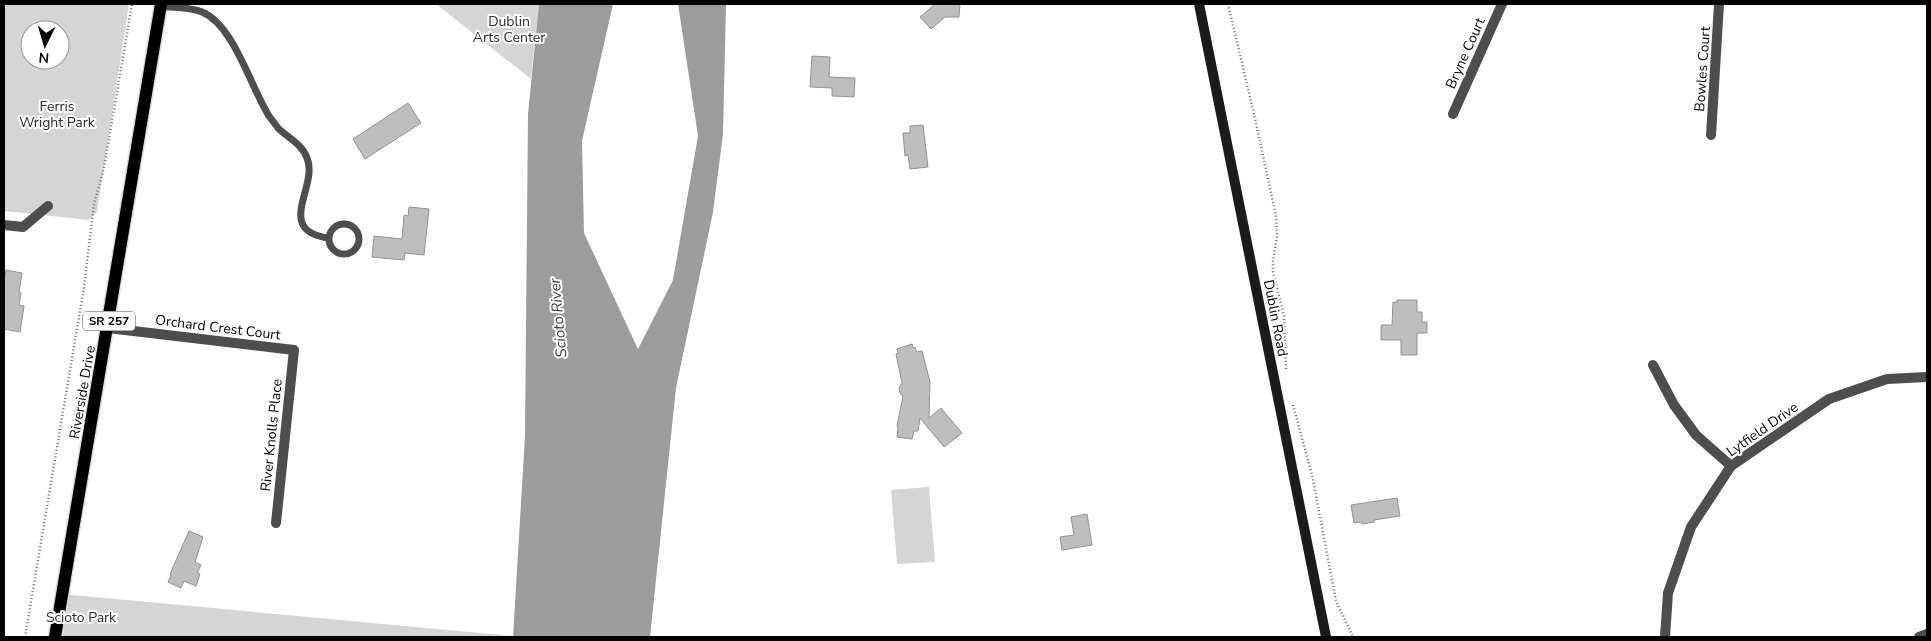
<svg xmlns="http://www.w3.org/2000/svg" width="1931" height="641" viewBox="0 0 1931 641" font-family="'Nunito Sans',sans-serif">
<style>
.green{fill:#d5d5d5;fill-rule:evenodd}
.water{fill:#9c9c9c}
.building{fill:#bebebe;stroke:#929292}
.lines{fill:none;stroke-linecap:round;stroke-linejoin:round}
.primary-casing{stroke:#dbdbdb;stroke-width:15}
.path{stroke:#707070;stroke-width:2.5;stroke-dasharray:1 2.5;stroke-linecap:butt}
.lane{stroke:#4e4e4e;stroke-width:7}
.street{stroke:#4e4e4e;stroke-width:10}
.secondary{stroke:#1b1b1b;stroke-width:10}
.primary{stroke:#000;stroke-width:12}
.labels{text-anchor:middle;stroke-width:4;stroke-linejoin:round;paint-order:stroke}
.shield{fill:#fff;stroke:#4c4c4c;stroke-width:1}
.shield-label{font-size:12px;font-weight:bold;fill:#000}
.park-label{font-size:14px;fill:#2c2c2c;stroke:#fff}
.street-label{font-size:14px;fill:#000;stroke:#fff}
.water-label{font-size:15px;font-style:italic;fill:#3d3d3d;stroke:#fff}
</style>
<rect width="100%" height="100%" fill="#fff"/>
<path class="green" d="M 4,4 L 129,4 L 97,212 L 89,220 L 4,211 ZM 30,30 L 60,30 L 60,60 L 30,60 Z
M 436,4 L 539,4 L 531,79 Z
M 929,487 L 935,562 L 897,564 L 891,490 Z
M 62,594 L 513,636 L 513,637 L 55,637 Z"/>
<path class="water" d="M 539,4 L 613,4 L 582,141 L 584,233 L 638,349 L 673,280 L 698,136 L 678,4 L 726,4 L 723,134 L 713,212 L 676,388 L 650,637 L 513,637 L 525,436 L 528,114 Z"/>
<path class="building" d="M 935,4 L 960,4 L 959,17 L 945,17 L 931,29 L 920,17 Z
M 812,56 L 830,57 L 829,77 L 855,78 L 854,97 L 832,96 L 832,88 L 810,87 Z
M 408,103 L 421,123 L 365,159 L 353,139 Z
M 923,125 L 928,167 L 910,169 L 908,155 L 905,156 L 903,133 L 910,133 L 910,126 Z
M 409,207 L 429,209 L 424,255 L 405,253 L 404,260 L 372,257 L 374,236 L 402,239 L 404,215 L 408,216 Z
M 6,270 L 22,273 L 19,292 L 21,293 L 19,305 L 24,306 L 20,332 L 4,329 L 4,281 Z
M 1397,300 L 1417,300 L 1417,312 L 1422,312 L 1422,322 L 1427,322 L 1427,333 L 1417,333 L 1417,355 L 1401,355 L 1401,340 L 1381,340 L 1381,325 L 1392,325 L 1393,302 L 1397,302 Z
M 912,344 L 913,348 L 915,347 L 917,352 L 922,351 L 930,382 L 929,418 L 941,408 L 962,433 L 944,447 L 920,418 L 918,431 L 914,431 L 912,439 L 897,437 L 898,428 L 897,426 L 903,396 L 900,393 L 899,388 L 902,383 L 896,354 L 898,353 L 897,349 Z
M 1397,498 L 1400,516 L 1374,520 L 1374,522 L 1362,524 L 1362,522 L 1354,523 L 1351,505 Z
M 1087,514 L 1092,545 L 1062,550 L 1060,537 L 1074,535 L 1071,517 Z
M 189,531 L 203,537 L 195,562 L 201,565 L 197,573 L 200,574 L 196,586 L 184,581 L 181,588 L 168,582 L 171,575 L 170,574 Z"/>
<g class="lines">
<defs>
<path id="primary" d="M 55,637 L 161,4"/>
</defs>
<use href="#primary" class="primary-casing"/>
<path class="path" d="M 1228,4 L 1254,114 L 1276,216 L 1277,235 L 1273,261 L 1273,272 L 1284,316 L 1286,370
M 1293,405 L 1312,475 L 1336,601 L 1353,637
M 25,637 L 84,287 L 94,204 L 104,168 L 132,4"/>
<path class="lane" d="M 161,6 C 174,8 190,7 202,12 C 234,25 251,88 269,116 C 272,120 275,124 278,128 C 288,138 302,144 307,158 C 319,186 274,230 328,238
M329 239a15 15 0 1 1 30 0a15 15 0 1 1-30 0Z"/>
<path class="street" d="M 1453,114 L 1502,4
M 1711,135 L 1719,4
M 4,225 L 23,227 L 48,206
M 108,328 L 294,350 L 276,523
M 1653,365 L 1674,405 L 1696,435 L 1731,466
M 1665,637 L 1668,593 L 1691,527 L 1731,466 L 1829,399 L 1887,379 L 1927,377
M 1919,637 L 1927,634"/>
<path class="secondary" d="M 1199,4 L 1326,637"/>
<use href="#primary" class="primary"/>
</g>
<g class="labels">
<rect class="shield" x="83" y="311.5" width="52" height="19" rx="4"/>
<g class="shield-label">
<text x="109" y="325">SR 257</text>
</g>
<g class="park-label">
<text x="509" y="26">Dublin<tspan x="509" dy="16">Arts Center</tspan></text>
<text x="57" y="111">Ferris<tspan x="57" dy="16">Wright Park</tspan></text>
<text x="81" y="622">Scioto Park</text>
</g>
<g class="street-label">
<text transform="translate(1465 53) rotate(-66)" y="5">Bryne Court</text>
<text transform="translate(1702 69) rotate(-86)" y="5">Bowles Court</text>
<text transform="translate(1276 318) rotate(79)" y="5">Dublin Road</text>
<text transform="translate(218 327) rotate(7)" y="5">Orchard Crest Court</text>
<text transform="translate(82 392) rotate(-80)" y="5">Riverside Drive</text>
<text transform="translate(1762 429) rotate(-35)" y="5">Lytfield Drive</text>
<text transform="translate(271 435) rotate(-84)" y="5">River Knolls Place</text>
</g>
<g class="water-label">
<text transform="translate(558 318) rotate(-95)" y="5">Scioto River</text>
</g>
</g>
<rect width="1931" height="641" fill="none" stroke="#000000" stroke-width="10"/>
<g transform="translate(45 45) rotate(185)"><circle r="24" fill="#ffffff" stroke="#999999"/>
<path d="M0-4L9 19L0 12L-9 19Z" fill="#000000"/>
<text y="-8" font-size="14" font-weight="bold" text-anchor="middle" fill="#000000">N</text>
</g>
</svg>
